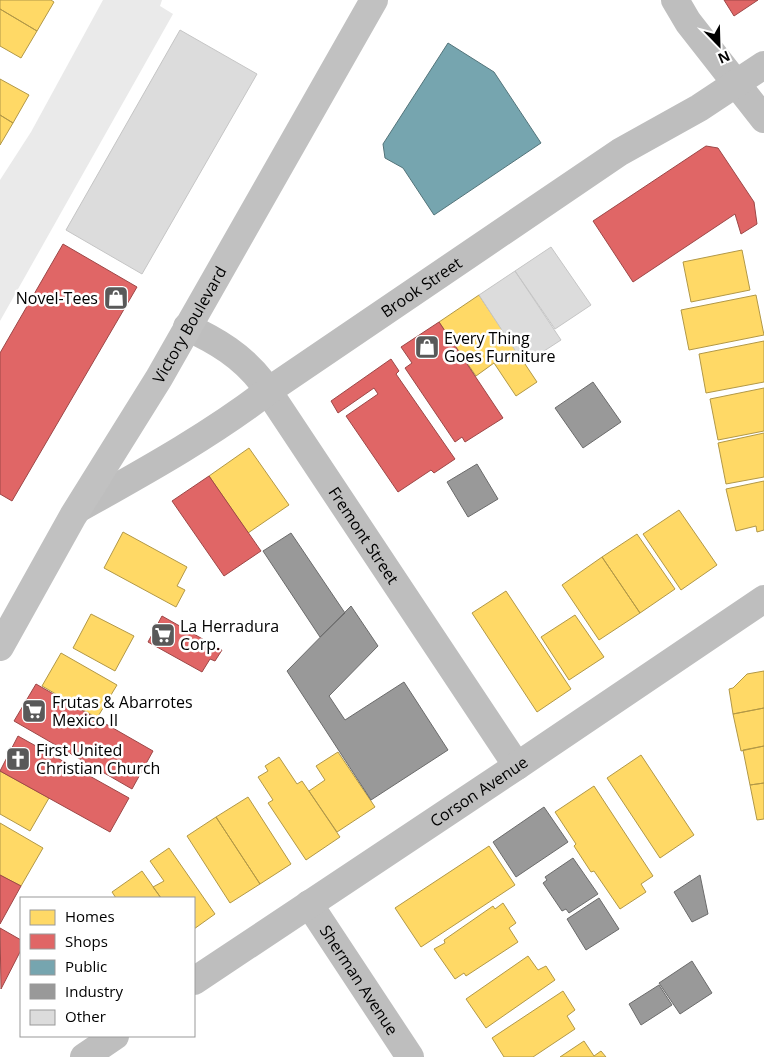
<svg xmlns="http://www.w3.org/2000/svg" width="764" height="1057" viewBox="0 0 764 1057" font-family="'Open Sans',sans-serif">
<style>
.green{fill:#eaeaea}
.homes{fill:#ffd966;stroke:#b29847}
.shops{fill:#e06666;stroke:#9d4747}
.public{fill:#76a5af;stroke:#53747a}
.industry{fill:#999;stroke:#6b6b6b}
.building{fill:#dcdcdc;stroke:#c5c5c5}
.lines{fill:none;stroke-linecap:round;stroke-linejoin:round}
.street{stroke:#bebebe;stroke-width:28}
.secondary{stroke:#c1c1c1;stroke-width:28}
.labels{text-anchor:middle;stroke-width:5;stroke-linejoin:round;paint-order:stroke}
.street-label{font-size:16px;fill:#000;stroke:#fff}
.poi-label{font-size:16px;fill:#000;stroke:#fff;text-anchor:start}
</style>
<rect width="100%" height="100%" fill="#fff"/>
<path class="green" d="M 103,0 L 162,0 L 160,6 L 173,14 L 0,321 L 0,180 L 31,132 Z"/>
<path class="homes" d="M 0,0 L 51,0 L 54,2 L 37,31 L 0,9 Z
M 0,9 L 37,31 L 21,58 L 0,46 Z
M 0,79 L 29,95 L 13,123 L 0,115 Z
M 0,115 L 13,123 L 0,145 Z
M 742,250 L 750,290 L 691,302 L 683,262 Z
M 479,295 L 537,382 L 516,396 L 494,363 L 476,376 L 439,322 Z
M 756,295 L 764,335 L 689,350 L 681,310 Z
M 764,341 L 764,382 L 706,393 L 699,354 Z
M 764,388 L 764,431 L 718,440 L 710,399 Z
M 764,433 L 764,477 L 726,484 L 718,443 Z
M 249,448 L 289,505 L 248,533 L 209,476 Z
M 764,481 L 764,530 L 757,532 L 756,526 L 736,531 L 726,489 Z
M 679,510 L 717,565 L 681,590 L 643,534 Z
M 123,532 L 187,567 L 177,586 L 185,590 L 176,607 L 104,568 Z
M 637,534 L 675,589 L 640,613 L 602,557 Z
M 602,557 L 640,613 L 599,640 L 562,585 Z
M 506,591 L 571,689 L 537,712 L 472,613 Z
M 91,614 L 134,636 L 115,671 L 73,648 Z
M 575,615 L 604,657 L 569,680 L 541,637 Z
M 61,653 L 117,685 L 97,718 L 42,686 Z
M 764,671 L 764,708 L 733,714 L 729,689 L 733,688 L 747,674 Z
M 764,708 L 764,746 L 741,751 L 733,714 Z
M 764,746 L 764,783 L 750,785 L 743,750 Z
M 338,752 L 375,807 L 337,832 L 309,791 L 325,780 L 316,766 Z
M 641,755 L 694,835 L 660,858 L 607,778 Z
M 279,757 L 297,784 L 302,781 L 340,837 L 306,860 L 268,803 L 273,800 L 258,777 L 268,771 L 265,766 Z
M 0,771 L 49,798 L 30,831 L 0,814 Z
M 764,783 L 764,819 L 757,820 L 750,785 Z
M 594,786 L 653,876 L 641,884 L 646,892 L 620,909 L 594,871 L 591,872 L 574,846 L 576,844 L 555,812 Z
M 248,797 L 291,864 L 260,884 L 216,817 Z
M 216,817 L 260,884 L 230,903 L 187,836 Z
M 0,823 L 43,848 L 21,886 L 0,875 Z
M 489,846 L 515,885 L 421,947 L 395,908 Z
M 169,848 L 215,914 L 194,929 L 194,898 L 161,898 L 153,887 L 164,881 L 150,861 Z
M 142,871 L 161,898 L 116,898 L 112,892 Z
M 503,903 L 516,923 L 509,928 L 518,942 L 466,976 L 464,973 L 455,979 L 434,949 L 445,943 L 444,940 L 493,906 L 495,909 Z
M 528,956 L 538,970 L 546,966 L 555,980 L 486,1028 L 466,999 Z
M 563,991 L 575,1010 L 567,1016 L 575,1029 L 533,1057 L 504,1057 L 492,1038 Z
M 584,1041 L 594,1056 L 601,1051 L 606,1057 L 560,1057 Z"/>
<path class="shops" d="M 724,0 L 758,0 L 734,16 Z
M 706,146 L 718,148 L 754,202 L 757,224 L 741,234 L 735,214 L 633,282 L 593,221 Z
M 63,244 L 137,287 L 12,501 L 0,494 L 0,353 Z
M 439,322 L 503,418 L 465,442 L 462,437 L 455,442 L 405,368 L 412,363 L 401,347 Z
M 391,359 L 399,371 L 396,374 L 455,459 L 434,473 L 431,470 L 398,492 L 346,416 L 378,394 L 374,388 L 338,413 L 331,401 Z
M 209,476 L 261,551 L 224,576 L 172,501 Z
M 162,616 L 222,650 L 215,661 L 210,659 L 202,672 L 148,642 Z
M 36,684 L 153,751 L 132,789 L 14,721 Z
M 18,736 L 129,798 L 110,832 L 0,771 Z
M 0,875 L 21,886 L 0,924 Z
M 0,928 L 21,940 L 21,950 L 1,989 Z"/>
<path class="public" d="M 448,43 L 494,72 L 541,143 L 434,215 L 403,168 L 385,158 L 383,144 Z"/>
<path class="industry" d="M 593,382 L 621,422 L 583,448 L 555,408 Z
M 477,464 L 498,499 L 468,517 L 447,482 Z
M 291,533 L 345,613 L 320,637 L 263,551 Z
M 351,606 L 378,646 L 329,696 L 345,720 L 404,682 L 448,750 L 371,800 L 287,671 Z
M 544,807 L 568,842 L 516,877 L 493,842 Z
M 573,858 L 598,894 L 569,913 L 566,909 L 562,911 L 543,883 L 547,880 L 545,877 Z
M 700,875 L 708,914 L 692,922 L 674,892 Z
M 599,898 L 619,929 L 586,950 L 567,919 Z
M 692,961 L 712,993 L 680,1014 L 659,983 Z
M 659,985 L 672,1005 L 641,1025 L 629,1004 Z"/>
<path class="building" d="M 180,30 L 257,74 L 142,274 L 66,230 Z
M 551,247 L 591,305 L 555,329 L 515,271 Z
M 515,271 L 561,340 L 524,364 L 479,295 Z"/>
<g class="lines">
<g class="street">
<path d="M 675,0 L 688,22 L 764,119"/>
<path id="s1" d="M 187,327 C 217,341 242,356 262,382 L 517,766"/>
<path id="s2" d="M 78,509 C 142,473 208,437 268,391 L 620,152 L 699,108 L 764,65"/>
<path id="s3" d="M 309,904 L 410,1057"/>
<path id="s4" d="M 194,981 L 517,766 L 764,599"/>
<path d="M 84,1057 L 115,1036"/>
</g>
<path class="secondary" id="s5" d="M 0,647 L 73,516 L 159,378 L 374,0"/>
</g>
<defs>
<symbol id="shop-square" viewBox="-11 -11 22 22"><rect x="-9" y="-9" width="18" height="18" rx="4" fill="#595959" stroke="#fff"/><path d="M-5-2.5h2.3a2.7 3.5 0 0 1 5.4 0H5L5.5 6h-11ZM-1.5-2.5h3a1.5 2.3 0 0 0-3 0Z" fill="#fff"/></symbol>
<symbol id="supermarket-square" viewBox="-11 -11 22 22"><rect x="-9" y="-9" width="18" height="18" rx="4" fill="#595959" stroke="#fff"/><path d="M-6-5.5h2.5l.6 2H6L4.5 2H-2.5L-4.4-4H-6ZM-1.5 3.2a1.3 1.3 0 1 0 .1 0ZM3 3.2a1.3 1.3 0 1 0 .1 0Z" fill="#fff"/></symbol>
<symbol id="church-square" viewBox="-11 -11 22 22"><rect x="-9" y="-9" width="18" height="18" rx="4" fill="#595959" stroke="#fff"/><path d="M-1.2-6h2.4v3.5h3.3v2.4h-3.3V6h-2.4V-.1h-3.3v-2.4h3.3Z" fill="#fff"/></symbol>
</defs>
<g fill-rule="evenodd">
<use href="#shop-square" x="102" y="284" width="28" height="28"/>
<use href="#shop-square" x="413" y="333" width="28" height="28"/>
<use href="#supermarket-square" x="149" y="621" width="28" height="28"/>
<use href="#supermarket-square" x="20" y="697" width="28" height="28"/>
<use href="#church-square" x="4" y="745" width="28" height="28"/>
</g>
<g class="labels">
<g class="street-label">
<text dy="6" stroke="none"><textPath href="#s2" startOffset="409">Brook Street</textPath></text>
<text dy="6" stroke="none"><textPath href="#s5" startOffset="374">Victory Boulevard</textPath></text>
<text dy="6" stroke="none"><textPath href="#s1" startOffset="278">Fremont Street</textPath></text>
<text dy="6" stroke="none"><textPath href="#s4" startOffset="342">Corson Avenue</textPath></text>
<text dy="6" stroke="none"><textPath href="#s3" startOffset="91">Sherman Avenue</textPath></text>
</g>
<g class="poi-label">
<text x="98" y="304" text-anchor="end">Novel-Tees</text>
<text x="444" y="344">Every Thing<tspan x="444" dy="18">Goes Furniture</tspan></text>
<text x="180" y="632">La Herradura<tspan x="180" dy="18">Corp.</tspan></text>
<text x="52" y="708">Frutas &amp; Abarrotes<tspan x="52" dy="18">Mexico II</tspan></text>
<text x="36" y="756">First United<tspan x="36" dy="18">Christian Church</tspan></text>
</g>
</g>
<rect x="20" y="897" width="175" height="140" fill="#ffffff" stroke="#999999"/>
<rect x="30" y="910" width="25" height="15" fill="#ffd966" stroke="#999999"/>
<text x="65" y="922" font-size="15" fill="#000000">Homes</text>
<rect x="30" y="934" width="25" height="15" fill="#e06666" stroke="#999999"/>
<text x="65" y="947" font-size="15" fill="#000000">Shops</text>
<rect x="30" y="960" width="25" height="15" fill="#76a5af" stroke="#999999"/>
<text x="65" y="972" font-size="15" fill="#000000">Public</text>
<rect x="30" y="984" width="25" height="15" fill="#999999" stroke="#999999"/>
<text x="65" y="997" font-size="15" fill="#000000">Industry</text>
<rect x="30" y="1010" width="25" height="15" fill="#dcdcdc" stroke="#999999"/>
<text x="65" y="1022" font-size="15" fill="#000000">Other</text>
<g transform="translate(719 45) rotate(157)" stroke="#ffffff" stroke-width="4" paint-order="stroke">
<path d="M0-4L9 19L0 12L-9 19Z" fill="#000000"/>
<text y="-8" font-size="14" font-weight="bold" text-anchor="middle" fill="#000000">N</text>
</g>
</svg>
